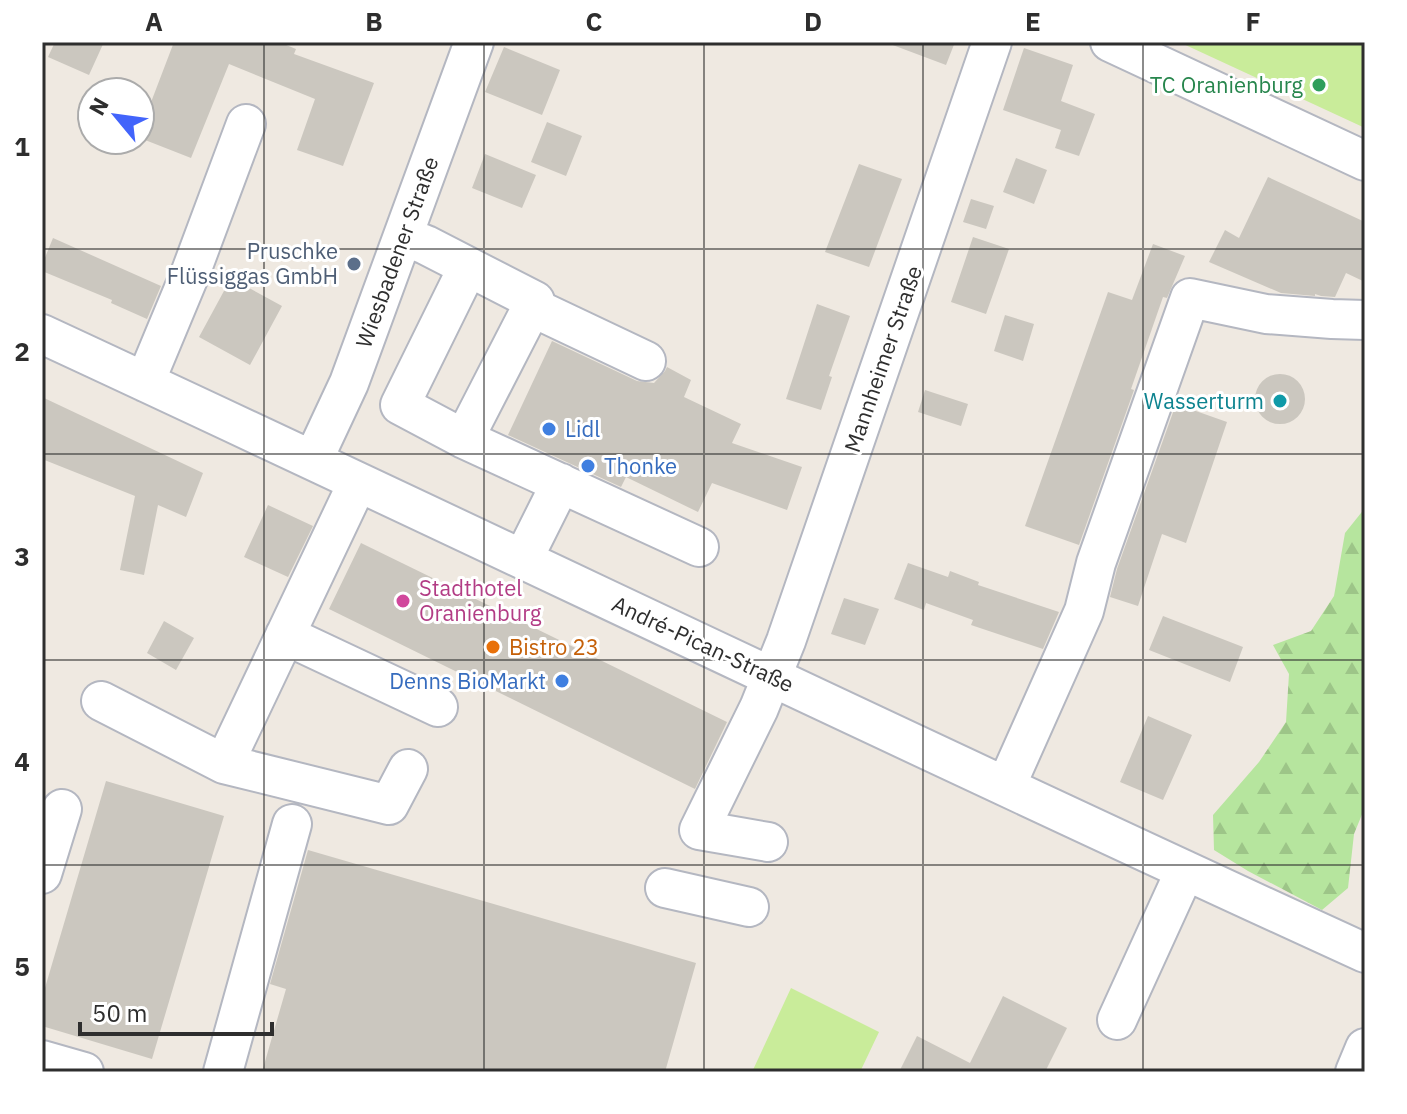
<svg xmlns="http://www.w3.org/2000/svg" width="1407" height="1114" viewBox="0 0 1407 1114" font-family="'IBM Plex Sans',sans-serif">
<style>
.forest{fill:url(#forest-firs)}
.pitch{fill:#c9ec9a}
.building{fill:#cbc7bf}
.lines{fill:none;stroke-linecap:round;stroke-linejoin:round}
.minor-casing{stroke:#b4b7c1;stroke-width:42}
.minor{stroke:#fff;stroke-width:38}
.grid{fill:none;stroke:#2e2e2e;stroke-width:2;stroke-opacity:0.55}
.leisure-dot{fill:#2e9e5b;stroke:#fff;stroke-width:3}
.service-dot{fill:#5c6f8a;stroke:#fff;stroke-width:3}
.culture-dot{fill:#0f9aa8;stroke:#fff;stroke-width:3}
.shop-dot{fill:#3f7fe0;stroke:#fff;stroke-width:3}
.hotel-dot{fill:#d1479c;stroke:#fff;stroke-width:3}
.food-dot{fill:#e8710a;stroke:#fff;stroke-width:3}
.labels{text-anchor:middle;stroke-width:6;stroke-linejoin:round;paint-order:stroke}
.leisure-label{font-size:22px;fill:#27864d;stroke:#fff;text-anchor:end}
.service-label{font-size:22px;fill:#4e5e75;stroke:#fff;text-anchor:end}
.street-label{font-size:22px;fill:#2e2e2e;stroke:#fff}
.culture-label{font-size:22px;fill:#0d838f;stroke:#fff;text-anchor:end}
.shop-label{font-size:22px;fill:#366cbe;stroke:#fff;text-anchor:start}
.hotel-label{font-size:22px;fill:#b23c85;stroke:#fff;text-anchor:start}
.food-label{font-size:22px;fill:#c56008;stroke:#fff;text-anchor:start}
.neatline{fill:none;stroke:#2e2e2e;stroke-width:3}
.grid-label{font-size:26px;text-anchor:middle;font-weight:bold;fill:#2e2e2e}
</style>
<defs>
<pattern id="forest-firs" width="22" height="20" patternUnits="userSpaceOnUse" patternTransform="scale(2)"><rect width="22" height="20" fill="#b6e59e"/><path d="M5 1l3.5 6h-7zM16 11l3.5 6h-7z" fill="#9dc588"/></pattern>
</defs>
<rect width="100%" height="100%" fill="#efe9e1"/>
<path class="forest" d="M 1365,508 L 1365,807 L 1354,834 L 1348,888 L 1322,910 L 1248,871 L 1214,850 L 1213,815 L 1259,762 L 1286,722 L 1289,674 L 1273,645 L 1311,631 L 1334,596 L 1345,533 Z"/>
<path class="pitch" d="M 1179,42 L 1365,42 L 1365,128 Z
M 791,988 L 879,1032 L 860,1072 L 752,1072 Z"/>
<path class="building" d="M 55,42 L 104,42 L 89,75 L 48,57 Z
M 174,42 L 279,42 L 296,49 L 294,54 L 374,83 L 343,166 L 297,150 L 315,99 L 229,64 L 191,158 L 140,138 L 140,131 Z
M 891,42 L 955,42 L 946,65 L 890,44 Z
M 504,47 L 560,70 L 542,115 L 485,92 Z
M 1024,48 L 1073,65 L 1061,101 L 1095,114 L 1079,156 L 1055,148 L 1061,130 L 1003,110 Z
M 547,122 L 582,136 L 566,176 L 531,162 Z
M 485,154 L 536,175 L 522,208 L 472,188 Z
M 1016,158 L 1047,170 L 1034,204 L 1003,192 Z
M 859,164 L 902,179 L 869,267 L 825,252 Z
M 1268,177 L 1365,222 L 1365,282 L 1346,273 L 1335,297 L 1321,296 L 1315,294 L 1315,296 L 1281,293 L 1209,262 L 1225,230 L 1239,238 Z
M 971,199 L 994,206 L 986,229 L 963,222 Z
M 973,237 L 1009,249 L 986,314 L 951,302 Z
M 53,238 L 161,286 L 147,319 L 111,303 L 112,300 L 42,271 L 42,265 Z
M 1153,244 L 1185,256 L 1167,298 L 1163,297 L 1131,389 L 1134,390 L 1079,545 L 1025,526 L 1108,292 L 1132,300 Z
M 231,278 L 282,306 L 250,365 L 199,337 Z
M 817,304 L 850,316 L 829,376 L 832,377 L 821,410 L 786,399 Z
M 1005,315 L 1034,324 L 1023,361 L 994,351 Z
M 552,341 L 637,381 L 654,383 L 665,371 L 667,367 L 691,380 L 684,397 L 741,424 L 732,443 L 802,467 L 787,510 L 712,483 L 698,512 L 626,477 L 621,487 L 508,435 Z
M1255 399a25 25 0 1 1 50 0a25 25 0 1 1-50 0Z
M 925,390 L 968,404 L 961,426 L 918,412 Z
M 42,397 L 203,473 L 186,517 L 158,505 L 144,575 L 120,570 L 135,496 L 42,459 Z
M 1176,404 L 1227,422 L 1186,543 L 1162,534 L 1138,606 L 1110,597 L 1117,569 Z
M 268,505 L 313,526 L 288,577 L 244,557 Z
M 361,543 L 727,722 L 695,789 L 329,609 Z
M 908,563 L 948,577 L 950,571 L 979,582 L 978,585 L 1059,612 L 1043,649 L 971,625 L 973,620 L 926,603 L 924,610 L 894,599 Z
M 844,598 L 879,609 L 865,645 L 831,634 Z
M 1163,616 L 1243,647 L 1230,682 L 1149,650 Z
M 164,621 L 194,638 L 176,670 L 147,653 Z
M 1148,716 L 1192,735 L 1163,800 L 1120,782 Z
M 106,781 L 224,816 L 152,1059 L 42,1026 L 42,998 Z
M 308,850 L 696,963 L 665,1072 L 262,1072 L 286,989 L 270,984 Z
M 1003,996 L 1067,1028 L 1045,1072 L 899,1072 L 917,1036 L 970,1063 Z"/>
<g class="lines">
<defs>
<path id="minor" d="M 1110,42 L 1365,161
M 404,236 L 426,245 L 535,301 L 464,439 L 400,405 L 468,267
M 532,307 L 646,361
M 42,334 C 484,539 922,751 1365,953
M 145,382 L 190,274 L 246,124
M 464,439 L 699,547
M 313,460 L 349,383 L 474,42
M 358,482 L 224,764 L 389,805 L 408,769
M 523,559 L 561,483
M 285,635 L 438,707
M 101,701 L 224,764
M 1006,786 L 1084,611 L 1096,563 L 1190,298 L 1266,314 L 1332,319 L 1365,320
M 768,842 L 699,830 L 759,708 L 786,641 L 992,42
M 42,874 L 62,809
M 665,888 L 749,907
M 1117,1020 L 1185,871
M 42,1060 L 84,1072
M 223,1072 L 292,824
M 1355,1072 L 1365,1048"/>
</defs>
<use href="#minor" class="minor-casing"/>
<use href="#minor" class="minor"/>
</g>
<path class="grid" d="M 264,42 L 264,1072M 484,42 L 484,1072M 704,42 L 704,1072M 923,42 L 923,1072M 1143,42 L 1143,1072M 42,249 L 1365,249M 42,454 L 1365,454M 42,660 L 1365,660M 42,865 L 1365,865"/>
<circle class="leisure-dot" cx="1319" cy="85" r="8"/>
<circle class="service-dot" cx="354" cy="264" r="8"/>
<circle class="culture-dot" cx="1280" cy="401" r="8"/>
<g class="shop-dot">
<circle cx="549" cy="429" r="8"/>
<circle cx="588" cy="466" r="8"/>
<circle cx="562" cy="681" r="8"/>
</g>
<circle class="hotel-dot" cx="403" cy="601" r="8"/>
<circle class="food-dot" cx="493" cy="647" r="8"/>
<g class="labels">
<g class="leisure-label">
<text x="1303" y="93">TC Oranienburg</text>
</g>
<g class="service-label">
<text x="338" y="259">Pruschke<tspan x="338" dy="25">Flüssiggas GmbH</tspan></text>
</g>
<g class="street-label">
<text transform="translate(397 252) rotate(-70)" y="8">Wiesbadener Straße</text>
<text transform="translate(883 359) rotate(-71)" y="8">Mannheimer Straße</text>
<text transform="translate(703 644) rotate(25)" y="8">André-Pican-Straße</text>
</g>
<g class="culture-label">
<text x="1264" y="409">Wasserturm</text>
</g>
<g class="shop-label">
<text x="565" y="437">Lidl</text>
<text x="604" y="474">Thonke</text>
<text x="546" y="689" text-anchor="end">Denns BioMarkt</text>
</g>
<g class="hotel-label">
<text x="419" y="596">Stadthotel<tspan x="419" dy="25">Oranienburg</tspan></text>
</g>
<g class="food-label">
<text x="509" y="655">Bistro 23</text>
</g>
</g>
<rect width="1407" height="1114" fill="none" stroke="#ffffff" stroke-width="88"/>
<g transform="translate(116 116) rotate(299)"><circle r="38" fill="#ffffff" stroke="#ababab" stroke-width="2"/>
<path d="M0-6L14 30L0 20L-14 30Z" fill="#4264fb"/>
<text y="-12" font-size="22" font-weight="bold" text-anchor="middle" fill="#2e2e2e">N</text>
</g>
<path d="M80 1022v12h192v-12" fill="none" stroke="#2e2e2e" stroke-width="4"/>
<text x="92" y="1022" font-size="24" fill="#2e2e2e" stroke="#ffffff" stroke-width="6" paint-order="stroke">50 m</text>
<rect x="44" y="44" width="1319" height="1026" class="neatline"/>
<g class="grid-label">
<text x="154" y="31">A</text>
<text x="374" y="31">B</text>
<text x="594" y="31">C</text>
<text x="813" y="31">D</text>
<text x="1033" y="31">E</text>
<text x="1253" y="31">F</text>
<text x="22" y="156">1</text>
<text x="22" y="361">2</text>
<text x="22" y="566">3</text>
<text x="22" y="771">4</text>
<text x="22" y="976">5</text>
</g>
</svg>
